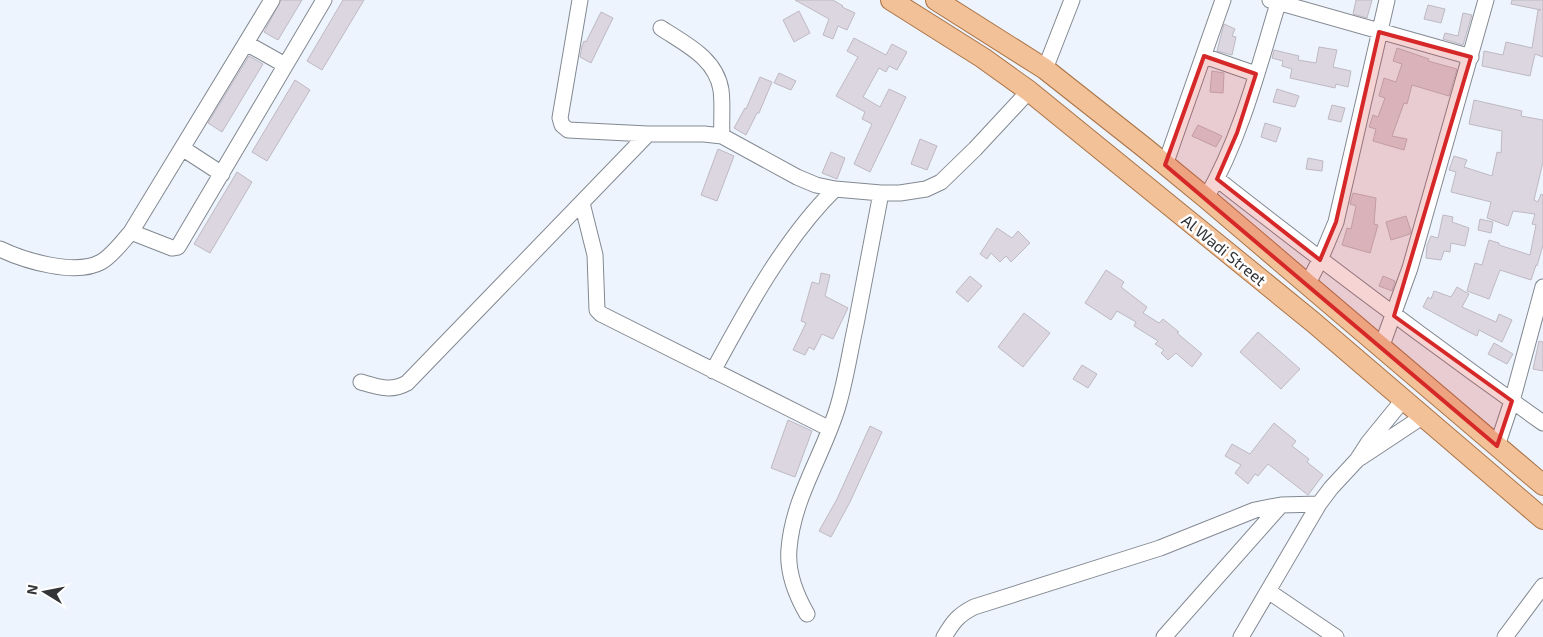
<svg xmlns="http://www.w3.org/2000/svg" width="1543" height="637" viewBox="0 0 1543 637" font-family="'Exo 2',sans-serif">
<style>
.building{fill:#dbd6df;stroke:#beb9c2}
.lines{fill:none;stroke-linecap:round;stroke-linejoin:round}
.minor-casing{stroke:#838991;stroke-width:17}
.major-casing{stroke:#aa7448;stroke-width:22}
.minor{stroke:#fff;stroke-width:15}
.major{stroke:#f3c197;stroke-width:20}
.marked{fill:#d62828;fill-opacity:0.2;stroke:#d62828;stroke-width:4;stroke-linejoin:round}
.labels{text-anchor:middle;stroke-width:5;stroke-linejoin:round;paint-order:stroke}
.street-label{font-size:16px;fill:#323438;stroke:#fff}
</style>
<rect width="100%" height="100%" fill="#eef4fd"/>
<path class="building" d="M 281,0 L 302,0 L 278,40 L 264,32 Z
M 343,0 L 364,0 L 322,70 L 307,61 Z
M 795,0 L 833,0 L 843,6 L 842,7 L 855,13 L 847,30 L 838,26 L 833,39 L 823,35 L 829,19 Z
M 1356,0 L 1372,0 L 1367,18 L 1353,14 Z
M 1512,0 L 1543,0 L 1543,57 L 1535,54 L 1530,76 L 1482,66 L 1484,51 L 1503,55 L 1506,42 L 1532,48 L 1538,10 L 1541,10 L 1511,4 Z
M 1428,5 L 1445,9 L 1441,23 L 1424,19 Z
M 799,11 L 810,33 L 794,42 L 783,20 Z
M 601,12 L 613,18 L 591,63 L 580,57 L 582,46 L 584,41 L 586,42 Z
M 1463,13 L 1472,15 L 1463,45 L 1443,39 L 1445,33 L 1458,36 Z
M 1224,24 L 1235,29 L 1232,36 L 1236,37 L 1232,55 L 1217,51 Z
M 854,38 L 886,55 L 892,44 L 907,52 L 897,70 L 889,66 L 886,72 L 879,68 L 863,97 L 880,107 L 889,89 L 906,97 L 870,172 L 854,164 L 872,124 L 862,119 L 865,112 L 836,96 L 858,57 L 847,51 Z
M 1319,47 L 1337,50 L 1333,67 L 1351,71 L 1348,87 L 1336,84 L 1335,88 L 1290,78 L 1292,69 L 1282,66 L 1283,61 L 1272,58 L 1274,50 L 1299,56 L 1298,60 L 1316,63 Z
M 1397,48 L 1429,59 L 1428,61 L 1457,69 L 1449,96 L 1412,85 L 1407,104 L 1404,103 L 1392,136 L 1407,139 L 1404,150 L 1373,141 L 1376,129 L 1369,127 L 1373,115 L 1378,117 L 1385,98 L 1379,96 L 1384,78 L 1396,82 L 1402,64 L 1393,61 Z
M 249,56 L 263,64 L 222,132 L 208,123 Z
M 1212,71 L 1224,73 L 1223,93 L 1210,92 Z
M 779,73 L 796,81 L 791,90 L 774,83 Z
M 760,77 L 772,82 L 759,113 L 757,113 L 746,135 L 734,128 L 745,108 L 746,109 Z
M 295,80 L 310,90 L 267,161 L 252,152 Z
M 1277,89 L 1299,96 L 1295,107 L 1273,102 Z
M 1474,100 L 1522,111 L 1521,116 L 1543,120 L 1543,162 L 1534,200 L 1538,202 L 1541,194 L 1543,195 L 1543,245 L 1537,266 L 1536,265 L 1531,280 L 1500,270 L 1489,299 L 1467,291 L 1475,263 L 1482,265 L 1489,240 L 1499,243 L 1499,245 L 1530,255 L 1536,225 L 1532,224 L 1535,214 L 1513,211 L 1508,226 L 1487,218 L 1491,202 L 1451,192 L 1456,172 L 1449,170 L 1454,156 L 1467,160 L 1464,167 L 1492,176 L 1497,152 L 1501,153 L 1502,131 L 1469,124 Z
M 1332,105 L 1345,108 L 1341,122 L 1328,119 Z
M 1265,123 L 1281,128 L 1276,142 L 1261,137 Z
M 1198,125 L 1222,136 L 1216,147 L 1192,136 Z
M 920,139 L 937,146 L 927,170 L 911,164 Z
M 718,149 L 734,156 L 717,201 L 701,195 Z
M 831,152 L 845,158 L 837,179 L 822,173 Z
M 1308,158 L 1323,161 L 1322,171 L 1306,169 Z
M 237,172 L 252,182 L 210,253 L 194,244 Z
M 1353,193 L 1376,198 L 1374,224 L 1378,225 L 1370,253 L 1342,245 L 1347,228 L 1351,229 L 1356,206 L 1350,204 Z
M 1443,215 L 1453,217 L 1452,222 L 1469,228 L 1465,246 L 1451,243 L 1450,252 L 1444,251 L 1441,260 L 1426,258 L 1427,245 L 1431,236 L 1438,238 Z
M 1406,216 L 1411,231 L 1410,234 L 1391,240 L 1386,222 Z
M 1480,219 L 1493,222 L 1491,233 L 1478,230 Z
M 997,228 L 1012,238 L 1018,231 L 1030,243 L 1011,262 L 1006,256 L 1000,262 L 991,253 L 987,259 L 980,254 Z
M 1106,270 L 1124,282 L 1121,287 L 1147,307 L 1143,313 L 1159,323 L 1163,319 L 1179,332 L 1177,333 L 1202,354 L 1192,367 L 1176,353 L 1168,360 L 1161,353 L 1164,350 L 1155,344 L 1158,341 L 1134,326 L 1136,322 L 1117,311 L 1111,320 L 1085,303 Z
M 821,273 L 830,275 L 825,296 L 848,308 L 833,339 L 822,334 L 814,350 L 809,347 L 805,355 L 793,350 L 806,323 L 801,321 L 812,282 L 819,284 Z
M 970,276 L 982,286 L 968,302 L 956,292 Z
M 1383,276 L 1395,281 L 1392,291 L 1379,286 Z
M 1457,287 L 1469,294 L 1462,307 L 1496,322 L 1499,314 L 1512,320 L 1502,342 L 1479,330 L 1477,336 L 1465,330 L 1423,307 L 1428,297 L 1431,299 L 1434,291 L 1451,297 Z
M 1024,313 L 1050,333 L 1023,367 L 998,347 Z
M 1258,332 L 1300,369 L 1281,389 L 1240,352 Z
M 1539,341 L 1543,342 L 1543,371 L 1533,369 Z
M 1494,343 L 1513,354 L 1507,364 L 1488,354 Z
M 1082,365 L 1097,374 L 1088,388 L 1073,379 Z
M 788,420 L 812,431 L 795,477 L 771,468 Z
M 1274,423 L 1296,441 L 1292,446 L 1309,459 L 1307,462 L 1323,475 L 1308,495 L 1268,464 L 1258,476 L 1255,474 L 1248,484 L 1235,473 L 1241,465 L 1225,456 L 1232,444 L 1250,454 Z
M 870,426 L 882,432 L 850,502 L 831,537 L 819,531 L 837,499 Z"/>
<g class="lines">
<defs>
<path id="minor" d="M 580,0 L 560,118 L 562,125 L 568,130 L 648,134 L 704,134 L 722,136 L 797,177 L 816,185 L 835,189 L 881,193 L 900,193 L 926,189 L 941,182 L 975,149 L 1029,91
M 1270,0 L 1471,57
M 661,28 C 685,44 716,58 721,90 C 723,105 721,121 722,136
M 246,43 L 285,65
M 1204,56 L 1256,74
M 1045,69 L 1072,0
M 182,148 L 222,174
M 1165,165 L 1223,0
M 1217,179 C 1324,263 1432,344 1543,423
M 1206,198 C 1241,138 1259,66 1279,0
M 582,203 L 595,255 L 597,310 L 601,314 L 830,429
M 131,232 L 172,248 L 178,247 L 324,0
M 0,249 C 25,261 76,276 101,262 C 112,256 122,242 131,232 L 272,0
M 1307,285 L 1320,260 L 1336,222 L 1387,0
M 1381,348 L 1410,268 L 1486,0
M 713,371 C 746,310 785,238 835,189
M 361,382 C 378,387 391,392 407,383 L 648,134
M 1497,446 L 1512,401 L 1543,287
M 1360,458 L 1422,417
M 1268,591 L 1336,637
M 807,614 C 796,595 787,571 789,549 C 793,497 824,454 838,406 C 846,379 850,351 856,324 C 864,280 873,237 881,193
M 944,637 C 953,622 958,615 974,607 L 1160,548 L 1255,510 L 1281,505 L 1319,504
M 1164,637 L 1281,505
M 1241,637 L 1319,504 L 1331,488 L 1357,460 L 1368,443 L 1403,400
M 1505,637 L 1543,586"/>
<path id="major" d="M 891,0 L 983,58 L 1029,91 L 1313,322 L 1543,519
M 936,0 L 1045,69 L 1145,148 L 1206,198 L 1543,485"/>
</defs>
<use href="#minor" class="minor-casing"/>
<use href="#major" class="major-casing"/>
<use href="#minor" class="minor"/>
<use href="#major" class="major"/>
</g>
<path class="marked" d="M 1379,32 L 1471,57 L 1394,316 L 1512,401 L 1497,446 L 1165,165 L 1204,56 L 1256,74 L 1237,133 L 1217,179 L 1320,260 L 1336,222 Z"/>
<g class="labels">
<g class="street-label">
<text transform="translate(1224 250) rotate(39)" y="6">Al Wadi Street</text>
</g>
</g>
<g transform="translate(45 592) rotate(280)" stroke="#ffffff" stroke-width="4" paint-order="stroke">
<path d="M0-4L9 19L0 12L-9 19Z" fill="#323438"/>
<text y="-8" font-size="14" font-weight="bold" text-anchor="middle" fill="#323438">N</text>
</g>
</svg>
